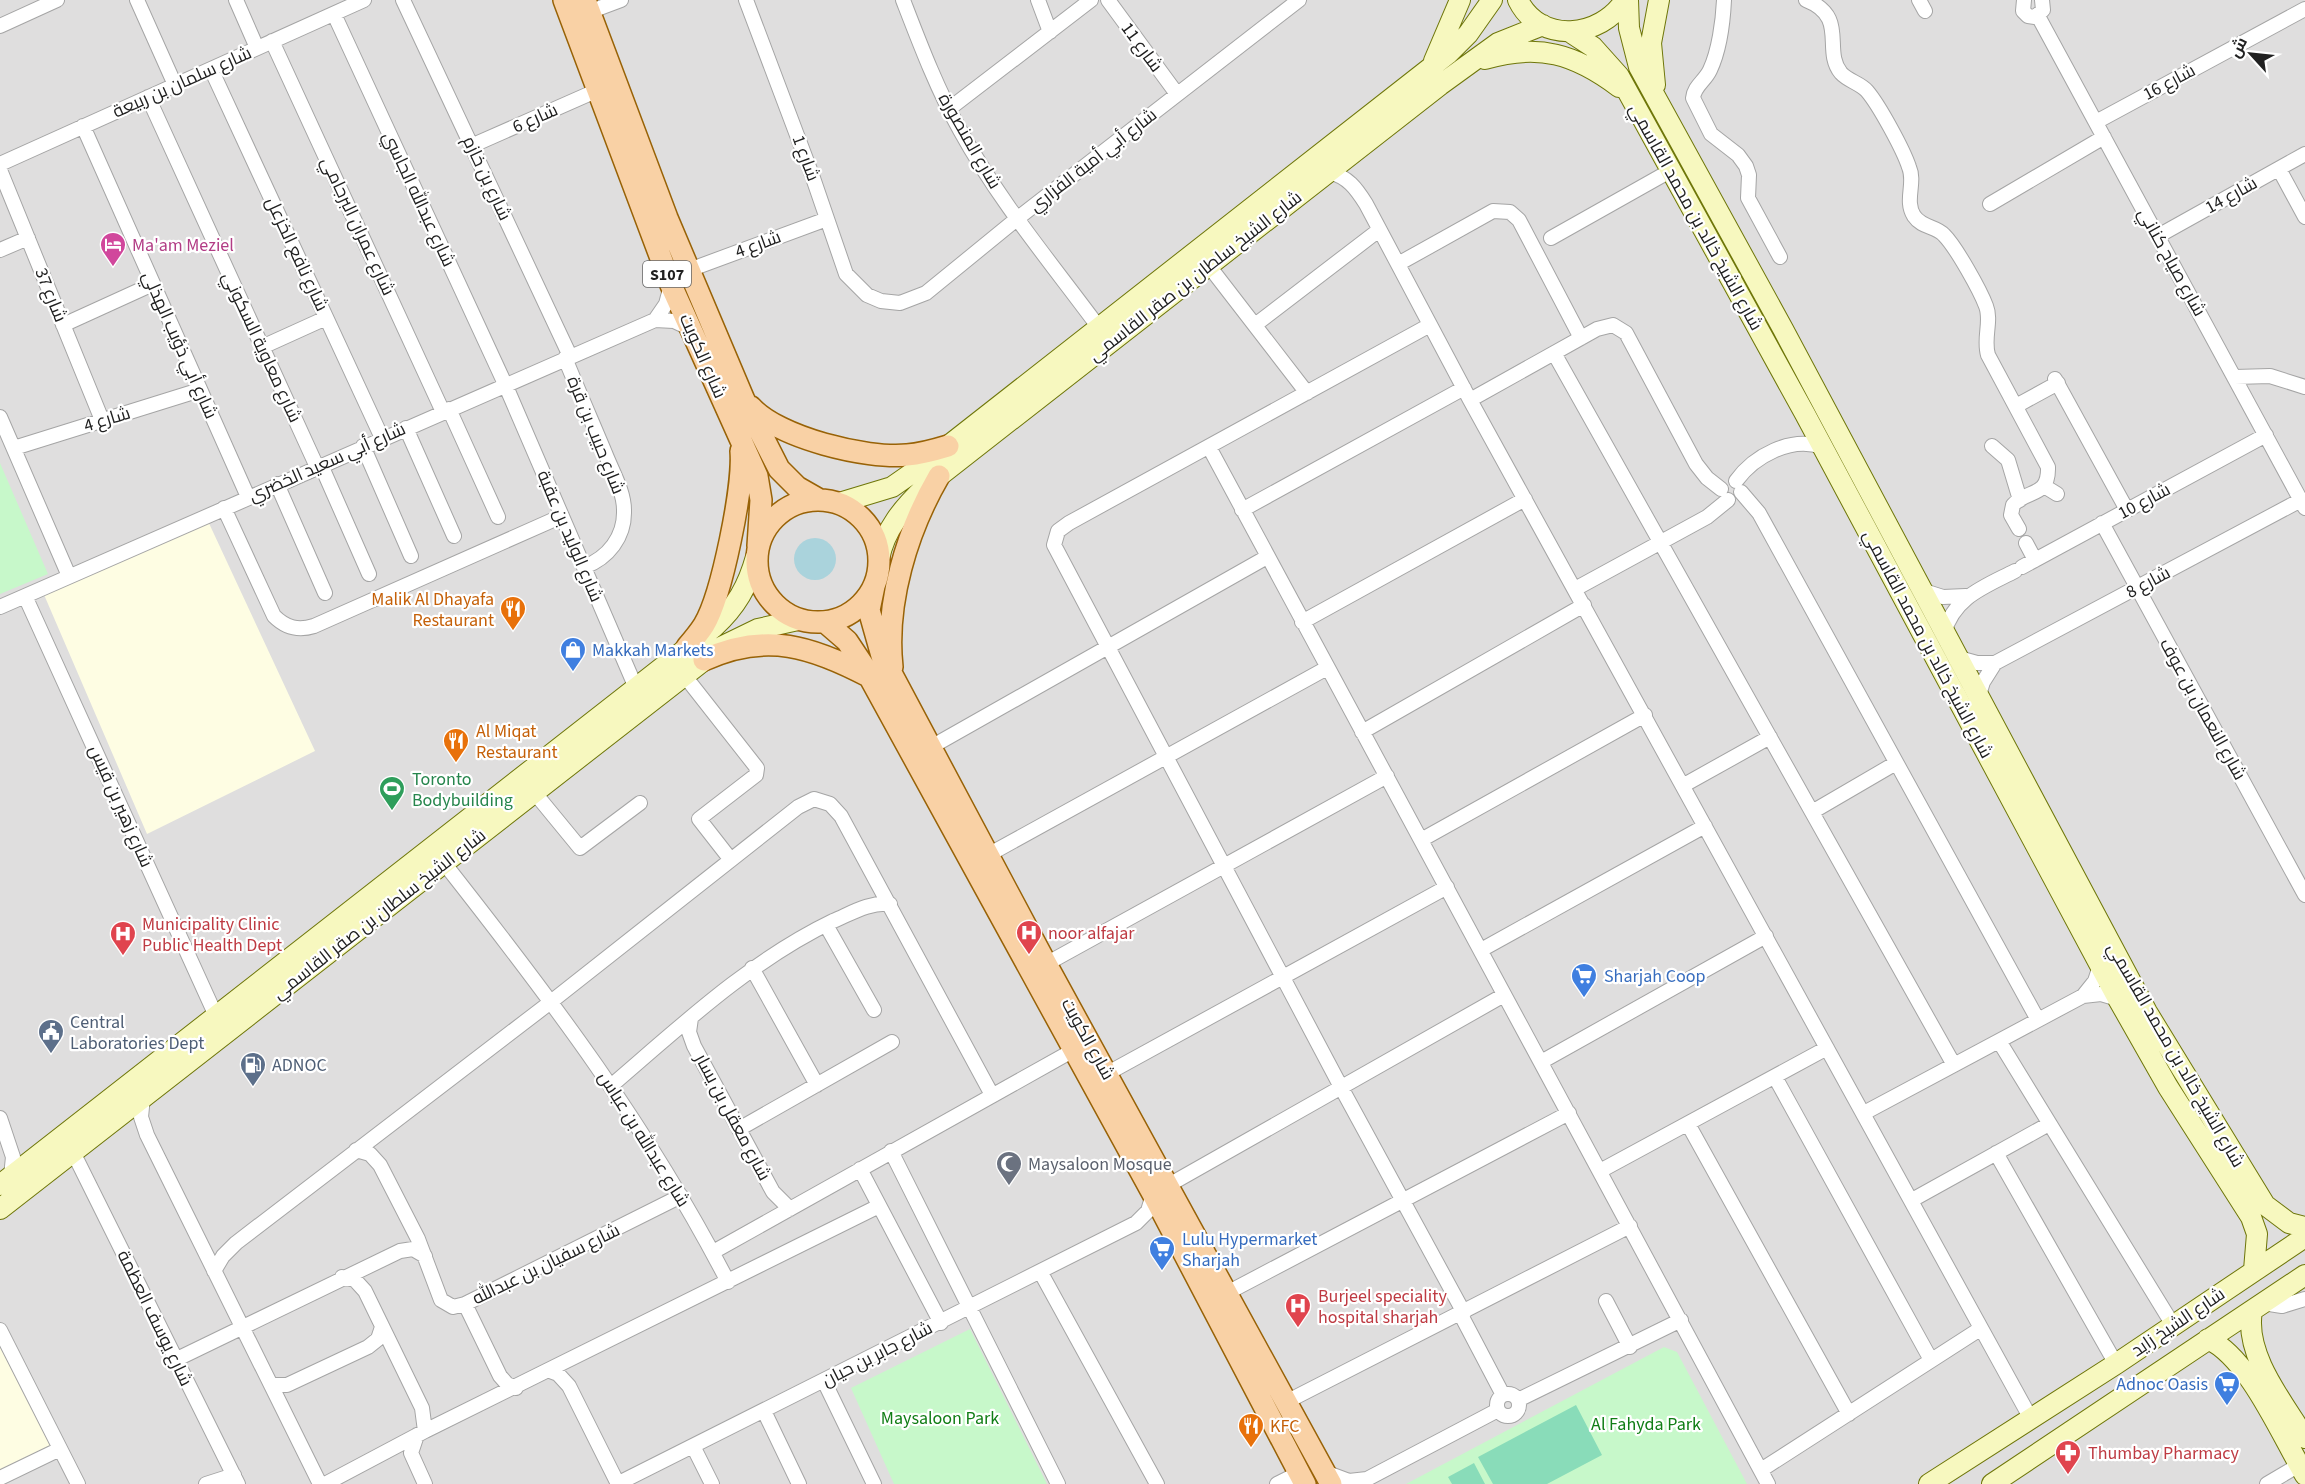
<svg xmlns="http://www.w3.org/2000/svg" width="2305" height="1484" viewBox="0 0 2305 1484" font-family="'Source Sans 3',Cairo,sans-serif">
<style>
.residential{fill:#dfdede}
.education{fill:#fefde3}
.park{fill:#c7f8ca}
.pitch{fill:#89dcb9}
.water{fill:#aad3dc}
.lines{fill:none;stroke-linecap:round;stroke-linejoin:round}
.street-casing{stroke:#a5a5a5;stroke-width:16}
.secondary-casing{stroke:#6e7609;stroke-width:22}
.primary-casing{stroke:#986206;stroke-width:24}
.street{stroke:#fff;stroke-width:14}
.secondary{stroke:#f7f8bf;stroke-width:20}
.primary{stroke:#f9d1a5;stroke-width:21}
.labels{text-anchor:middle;stroke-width:4.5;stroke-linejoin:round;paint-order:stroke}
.shield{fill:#fff;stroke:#646464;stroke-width:1.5}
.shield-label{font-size:16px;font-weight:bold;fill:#212121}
.street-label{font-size:18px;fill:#212121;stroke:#fff}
.hotel-label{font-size:18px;fill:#b23c85;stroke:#fff;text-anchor:start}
.food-label{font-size:18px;fill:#c56008;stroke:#fff;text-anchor:start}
.shop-label{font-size:18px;fill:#366cbe;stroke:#fff;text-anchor:start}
.leisure-label{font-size:18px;fill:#27864d;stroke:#fff;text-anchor:start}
.health-label{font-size:18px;fill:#be3a42;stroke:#fff;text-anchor:start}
.service-label{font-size:18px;fill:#4e5e75;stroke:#fff;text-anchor:start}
.worship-label{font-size:18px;fill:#5b616d;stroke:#fff;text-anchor:start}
.park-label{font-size:18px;fill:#107d15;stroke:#fff}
</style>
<rect width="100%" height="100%" fill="#f1ede8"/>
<path class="residential" d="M 0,0 L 2305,0 L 2305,1484 L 0,1484 Z"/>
<path class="education" d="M 207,519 L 315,751 L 147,834 L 42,590 Z
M 0,1347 L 51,1447 L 0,1473 Z"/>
<path class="park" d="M 0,463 L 48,574 L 0,594 Z
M 970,1329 L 1047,1484 L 894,1484 L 851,1388 Z
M 1664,1347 L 1677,1352 L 1747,1484 L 1406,1484 Z"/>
<path class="pitch" d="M 1576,1405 L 1602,1455 L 1547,1484 L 1493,1484 L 1478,1457 Z
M 1474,1463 L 1485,1484 L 1452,1484 L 1448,1477 Z"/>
<path class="water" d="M794 559a21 21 0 1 1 42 0a21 21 0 1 1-42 0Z"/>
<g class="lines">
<defs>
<path id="street" d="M 137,0 L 175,85
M 236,0 L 257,48
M 403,0 L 570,356
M 746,0 L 812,175 L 846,274 L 867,295 L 881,301 L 900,303 L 926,293 L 1018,218 L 1299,0
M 903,0 C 920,44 937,89 960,130 C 999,201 1052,264 1100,329
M 1038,0 L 1050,32
M 1108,0 L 1177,94
M 1724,0 C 1723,21 1719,51 1710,70 C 1705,81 1694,86 1693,98 L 1711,134 L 1738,155 L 1746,166 L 1749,175 L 1748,198 L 1780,257
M 1806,0 C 1849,17 1822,50 1841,73 C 1848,81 1860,83 1867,91 C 1879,105 1903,149 1909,167 C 1916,183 1904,200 1914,216 C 1922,228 1936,226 1944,235 C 1956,247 1980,290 1986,306 C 1992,321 1983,338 1988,355 L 2048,467 C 2049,498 2027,489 2013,505 L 2011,515 L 2019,529
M 1919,0 L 1925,11
M 2024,0 L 2023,11 L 2028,16 L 2035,17 L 2043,10 L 2042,0
M 589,12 L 621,0
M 334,14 L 505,384 L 636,688
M 2038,16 L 2305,508
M 0,26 L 57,0
M 272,41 L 443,412
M 211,69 L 382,438
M 148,97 L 317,467
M 949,109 L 1091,0
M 2096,122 L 2305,9
M 83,126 L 248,497
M 471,146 L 598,90
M 0,164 L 364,0
M 2279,169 L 2305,217
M 0,170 L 102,420
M 1329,172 C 1348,177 1356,188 1366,204 L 1470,400 L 2030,1417
M 1990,204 L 2104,137
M 2158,236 L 2305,154
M 1551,238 L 1670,171
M 0,250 L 28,238
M 1398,264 L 1493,211 L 1510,212 L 1519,220 L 1581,338
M 1209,266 L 1307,393
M 689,270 L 827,219
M 655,320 L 666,304 L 671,285
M 63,325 L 153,284
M 1255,325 L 1379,230
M 1430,325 L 1069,523 L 1058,531 L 1054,545 L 1342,1089 L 1464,1313
M 262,347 L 326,318
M 1554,353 L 1954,1065
M 565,358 C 578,390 592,422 605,453 C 612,471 624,491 624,510 C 625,537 608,558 584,567
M 2235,377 L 2270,376 L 2305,387
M 2055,379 L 2127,510
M 1470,400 L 1597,329 L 1613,325 L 1626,333 L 1696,464 L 1707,478 L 1721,489
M 2016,406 L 2058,383
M 449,409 L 498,517
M 0,417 L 69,576
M 406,428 L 454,536
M 363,446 L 411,556
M 1992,446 L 2008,460 L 2020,500
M 1209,447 L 1768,1484
M 14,448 L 200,390
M 321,465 L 369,574
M 1736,481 C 1754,456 1791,436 1822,447
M 277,484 L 325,593
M 2044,486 L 2057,494
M 1741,492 L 1759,513 L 2038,1020
M 224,508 L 274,616 C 286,628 298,631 314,626 L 562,516
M 1242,510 L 1464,388
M 2102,523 L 2305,895
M 2026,543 L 2035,560
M 2022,567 L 2266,435
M 1575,589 L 1707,517 L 1728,500
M 1921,590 L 1943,597 L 1966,596
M 25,596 L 216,1016
M 0,607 L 655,320 L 674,321 L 691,329
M 1302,622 L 1525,499
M 1944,633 C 1954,597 1984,587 2015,571
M 1959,658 L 1977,663 L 1995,663 L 2301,500
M 684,675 L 757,768 L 756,775 L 699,819 L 731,860
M 1979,695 L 1983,682 L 1995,663
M 1362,732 L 1584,605
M 931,747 L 1267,557
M 1684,785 L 1770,737
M 534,792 L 580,848 L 640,803
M 1812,812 L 1896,763
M 1421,840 L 1645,715
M 988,855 L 1327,668
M 444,863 C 551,999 648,1127 728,1282
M 826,925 L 874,1010
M 1481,950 L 1705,826
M 1046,964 L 1387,776
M 752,968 L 817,1085
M 2083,996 L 2095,981 L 2101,963
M 691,1018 L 689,1032 L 694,1046 L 773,1192 L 790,1209
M 1999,1041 L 2173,1325
M 1541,1062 L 1766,936
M 1108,1073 L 1447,887
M 1775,1077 L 1931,1360
M 612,1085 C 682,1025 750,961 833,921 C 852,913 869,902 890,904
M 143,1097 L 141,1117 L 147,1135 L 320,1484
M 1864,1113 L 2083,996 L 2101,994 L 2118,999
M 0,1118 L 13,1157 L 11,1176
M 1688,1124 L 1849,1414
M 739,1129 L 892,1042
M 356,1150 L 370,1154 L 380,1165 L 418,1239 L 441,1300 L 453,1307 L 465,1304 L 681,1196
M 891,1151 L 1058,1484
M 73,1152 L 238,1484
M 1996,1153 L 2116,1364
M 860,1169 L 941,1323
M 1600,1171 L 1827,1048
M 1167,1186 L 1504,995
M 1912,1200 L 2049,1124
M 713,1252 L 1072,1051
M 214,1271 L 223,1256 L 236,1243 L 552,1001 L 798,807 L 814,799 L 830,804 L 841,816 L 992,1095
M 1041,1273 L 1157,1484
M 342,1277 L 355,1280 L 365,1291 L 422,1408 L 425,1431
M 1225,1294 L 1569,1113
M 1606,1301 L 1630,1347
M 2263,1303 L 2282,1306 L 2305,1299
M 465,1304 L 500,1376 L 507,1384 L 516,1388
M 1461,1315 L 1503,1395
M 0,1330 L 78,1484
M 175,1360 L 400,1251 L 413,1249 L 425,1256
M 550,1371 L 558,1374 L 569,1386 L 618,1484
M 824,1381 L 874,1484
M 271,1385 L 287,1385 L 368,1347 L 378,1339 L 382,1327
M1497 1405a11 11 0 1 1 22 0a11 11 0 1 1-22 0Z
M 1518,1400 L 1681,1320
M 1286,1402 L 1630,1226
M 764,1411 L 799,1484
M 417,1435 L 411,1453 L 425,1484
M 693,1446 L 712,1484
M 1761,1470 L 1980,1329
M 1325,1472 L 1349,1481 L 1367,1479 L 1498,1410
M 0,1478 L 60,1449
M 206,1484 L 234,1475
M 325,1484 L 425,1431 L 879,1206
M 617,1484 L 1136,1223 L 1148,1211 L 1153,1194
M 1277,1484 L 1299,1473
M 2267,1484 L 2299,1465"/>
<path id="secondary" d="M 1518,0 C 1540,45 1601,38 1625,0
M 1628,0 L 1629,28 L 1639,67 L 1783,329 L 2147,1012 L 2265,1205 L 2289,1223 L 2305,1227
M 1570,32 L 1593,47 L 1619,76 L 1805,414 L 2118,999 L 2168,1087 L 2251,1217 L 2257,1234 L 2254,1270
M 1485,59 C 1539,43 1575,54 1619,87
M 1434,61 L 1460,0
M 1655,85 L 1651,43 L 1659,0
M 839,503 L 892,487 L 925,464 L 1448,54 L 1468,34 L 1492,0
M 879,559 C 885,529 903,508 925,487 L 1440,85 L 1498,43 L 1543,25
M 0,1185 L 714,627 C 736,607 748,586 756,557
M 0,1209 L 721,647 L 758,629 L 798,620
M 2252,1311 C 2244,1355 2283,1402 2305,1438
M 2208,1339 C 2249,1358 2281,1435 2305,1475
M 1929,1484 L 2116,1364 L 2305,1237
M 1992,1484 L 2305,1275"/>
<path id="primary" d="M 564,0 L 671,285 L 757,476 L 761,500 L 758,546
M 585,0 L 667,218 L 744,400 L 779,469 L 797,487 L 818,499
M 751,407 C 779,438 866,459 907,455 C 921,454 935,450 948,446
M757 561a61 61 0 1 1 122 0a61 61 0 1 1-122 0Z
M 874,586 L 869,610 L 882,656 L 1046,964 L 1331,1484
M 825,622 L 847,641 L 863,665 L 1153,1194 L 1305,1484
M 687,647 C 693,640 699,633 704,625 C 722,595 744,486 741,451
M 704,660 C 766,631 813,647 870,677
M 892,667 C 885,603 907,531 939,476"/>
</defs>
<use href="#street" class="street-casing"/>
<use href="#secondary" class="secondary-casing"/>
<use href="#primary" class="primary-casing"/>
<use href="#street" class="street"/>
<use href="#secondary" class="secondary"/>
<use href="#primary" class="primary"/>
</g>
<defs>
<symbol id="hotel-pin" viewBox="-11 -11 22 30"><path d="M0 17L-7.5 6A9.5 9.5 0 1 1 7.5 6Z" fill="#d1479c" stroke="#fff"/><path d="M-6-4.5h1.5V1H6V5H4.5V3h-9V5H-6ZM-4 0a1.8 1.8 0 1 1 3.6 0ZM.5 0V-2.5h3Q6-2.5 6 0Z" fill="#fff"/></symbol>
<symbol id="restaurant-pin" viewBox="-11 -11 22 30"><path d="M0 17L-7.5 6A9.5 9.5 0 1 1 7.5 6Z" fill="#e8710a" stroke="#fff"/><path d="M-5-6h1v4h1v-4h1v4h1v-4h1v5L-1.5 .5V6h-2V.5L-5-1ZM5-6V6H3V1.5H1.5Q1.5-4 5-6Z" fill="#fff"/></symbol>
<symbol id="shop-pin" viewBox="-11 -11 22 30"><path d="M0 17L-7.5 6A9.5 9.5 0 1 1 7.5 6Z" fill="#3f7fe0" stroke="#fff"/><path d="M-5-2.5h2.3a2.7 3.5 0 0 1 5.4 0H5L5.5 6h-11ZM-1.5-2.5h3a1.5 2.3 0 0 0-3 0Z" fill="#fff"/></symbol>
<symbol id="stadium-pin" viewBox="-11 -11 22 30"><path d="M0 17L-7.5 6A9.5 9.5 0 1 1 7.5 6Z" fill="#2e9e5b" stroke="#fff"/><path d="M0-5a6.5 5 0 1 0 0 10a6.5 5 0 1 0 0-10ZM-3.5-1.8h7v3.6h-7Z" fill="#fff"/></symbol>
<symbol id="hospital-pin" viewBox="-11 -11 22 30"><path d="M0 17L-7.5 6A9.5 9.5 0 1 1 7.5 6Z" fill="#e0444e" stroke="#fff"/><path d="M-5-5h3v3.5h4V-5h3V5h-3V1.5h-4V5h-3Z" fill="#fff"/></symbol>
<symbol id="supermarket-pin" viewBox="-11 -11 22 30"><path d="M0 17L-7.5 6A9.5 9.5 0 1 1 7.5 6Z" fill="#3f7fe0" stroke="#fff"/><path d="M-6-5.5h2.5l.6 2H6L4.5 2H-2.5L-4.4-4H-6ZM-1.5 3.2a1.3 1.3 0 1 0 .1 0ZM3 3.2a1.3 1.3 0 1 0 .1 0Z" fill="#fff"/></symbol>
<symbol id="civic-pin" viewBox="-11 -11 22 30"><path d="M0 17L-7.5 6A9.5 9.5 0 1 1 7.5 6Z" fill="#5c6f8a" stroke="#fff"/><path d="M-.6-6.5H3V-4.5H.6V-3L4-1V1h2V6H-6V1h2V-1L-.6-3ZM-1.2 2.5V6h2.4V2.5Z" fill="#fff"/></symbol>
<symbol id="fuel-pin" viewBox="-11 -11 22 30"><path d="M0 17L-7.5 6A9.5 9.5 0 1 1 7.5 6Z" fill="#5c6f8a" stroke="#fff"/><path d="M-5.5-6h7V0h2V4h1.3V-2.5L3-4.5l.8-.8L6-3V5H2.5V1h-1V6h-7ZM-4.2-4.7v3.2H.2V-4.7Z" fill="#fff"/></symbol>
<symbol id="mosque-pin" viewBox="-11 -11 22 30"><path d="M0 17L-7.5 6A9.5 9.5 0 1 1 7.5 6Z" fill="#6b7280" stroke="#fff"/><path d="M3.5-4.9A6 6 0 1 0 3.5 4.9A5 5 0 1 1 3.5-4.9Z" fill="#fff"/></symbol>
<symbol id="pharmacy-pin" viewBox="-11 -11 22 30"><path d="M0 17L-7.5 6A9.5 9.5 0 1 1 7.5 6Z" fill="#e0444e" stroke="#fff"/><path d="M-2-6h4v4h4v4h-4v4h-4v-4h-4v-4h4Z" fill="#fff"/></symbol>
</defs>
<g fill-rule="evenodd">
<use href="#hotel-pin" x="98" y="230" width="30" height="40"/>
<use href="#restaurant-pin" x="498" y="594" width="30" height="40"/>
<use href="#shop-pin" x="558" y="635" width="30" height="40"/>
<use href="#restaurant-pin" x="441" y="726" width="30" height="40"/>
<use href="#stadium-pin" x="377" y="774" width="30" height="40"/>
<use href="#hospital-pin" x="1014" y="918" width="30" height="40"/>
<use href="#hospital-pin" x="108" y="919" width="30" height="40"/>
<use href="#supermarket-pin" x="1569" y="961" width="30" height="40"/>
<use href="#civic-pin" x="36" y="1017" width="30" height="40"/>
<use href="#fuel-pin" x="238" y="1050" width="30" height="40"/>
<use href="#mosque-pin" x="994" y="1149" width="30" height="40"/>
<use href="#supermarket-pin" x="1147" y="1234" width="30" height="40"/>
<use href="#hospital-pin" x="1283" y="1291" width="30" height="40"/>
<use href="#supermarket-pin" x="2212" y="1369" width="30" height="40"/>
<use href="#restaurant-pin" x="1236" y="1411" width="30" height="40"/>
<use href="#pharmacy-pin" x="2053" y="1438" width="30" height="40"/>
</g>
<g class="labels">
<rect class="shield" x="643" y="261" width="48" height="26" rx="4.5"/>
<g class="shield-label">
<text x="667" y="280">S107</text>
</g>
<g class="street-label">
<text transform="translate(1142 47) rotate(54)" y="6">شارع 11</text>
<text transform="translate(182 82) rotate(-24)" y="6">شارع سلمان بن ربيعة</text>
<text transform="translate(2169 82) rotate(-28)" y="6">شارع 16</text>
<text transform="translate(535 118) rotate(-24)" y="6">شارع 6</text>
<text transform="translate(970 141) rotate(60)" y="6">شارع المنصورة</text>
<text transform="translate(806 158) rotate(70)" y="6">شارع 1</text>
<text transform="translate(1093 160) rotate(-38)" y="6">شارع أبي أمية الفزاري</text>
<text transform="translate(487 178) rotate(65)" y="6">شارع بن خازم</text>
<text transform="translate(2231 195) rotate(-29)" y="6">شارع 14</text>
<text transform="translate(419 199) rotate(65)" y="6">شارع عبدالله الجاسي</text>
<text transform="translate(1696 217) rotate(61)" y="6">شارع الشيخ خالد بن محمد القاسمي</text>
<text transform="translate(358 226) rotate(65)" y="6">شارع عمران البرجامي</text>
<text transform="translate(758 244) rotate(-20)" y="6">شارع 4</text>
<text transform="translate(297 254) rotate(65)" y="6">شارع نافع الخزعل</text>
<text transform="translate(2172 262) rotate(61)" y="6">شارع صياح كناني</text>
<text transform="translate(1195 276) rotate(-38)" y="6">شارع الشيخ سلطان بن صقر القاسمي</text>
<text transform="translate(51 295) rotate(68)" y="6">شارع 37</text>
<text transform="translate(180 345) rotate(66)" y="6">شارع أبي ذؤيب الهذلي</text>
<text transform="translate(262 347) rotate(65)" y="6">شارع معاوية السكوني</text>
<text transform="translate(703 356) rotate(66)" y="6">شارع الكويت</text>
<text transform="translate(107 419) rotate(-17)" y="6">شارع 4</text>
<text transform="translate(596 435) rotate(68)" y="6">شارع حبيب بن قرة</text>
<text transform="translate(327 462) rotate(-24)" y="6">شارع أبي سعيد الخضري</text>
<text transform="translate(2144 501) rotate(-28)" y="6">شارع 10</text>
<text transform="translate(570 536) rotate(67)" y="6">شارع الوليد بن عقبة</text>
<text transform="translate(2148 582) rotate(-28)" y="6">شارع 8</text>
<text transform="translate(1928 644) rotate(62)" y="6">شارع الشيخ خالد بن محمد القاسمي</text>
<text transform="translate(2203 709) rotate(61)" y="6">شارع النعمان بن عوف</text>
<text transform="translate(121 806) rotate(66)" y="6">شارع زهير بن قيس</text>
<text transform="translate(379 914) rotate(-38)" y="6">شارع الشيخ سلطان بن صقر القاسمي</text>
<text transform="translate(1088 1039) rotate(61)" y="6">شارع الكويت</text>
<text transform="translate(2176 1055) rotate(60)" y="6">شارع الشيخ خالد بن محمد القاسمي</text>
<text transform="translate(733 1117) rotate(62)" y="6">شارع معقل بن يسار</text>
<text transform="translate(644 1139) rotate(58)" y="6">شارع عبدالله بن عباس</text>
<text transform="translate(546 1264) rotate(-26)" y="6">شارع سفيان بن عبدالله</text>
<text transform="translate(155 1318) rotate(64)" y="6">شارع يوسف العظمة</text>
<text transform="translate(2178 1322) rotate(-34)" y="6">شارع الشيخ زايد</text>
<text transform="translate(877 1354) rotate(-27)" y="6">شارع جابر بن حيان</text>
</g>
<g class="hotel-label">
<text x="132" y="251">Ma'am Meziel</text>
</g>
<g class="food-label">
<text x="494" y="605" text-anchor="end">Malik Al Dhayafa<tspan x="494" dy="21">Restaurant</tspan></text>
<text x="476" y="737">Al Miqat<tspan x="476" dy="21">Restaurant</tspan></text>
<text x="1270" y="1432">KFC</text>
</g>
<g class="shop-label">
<text x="592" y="656">Makkah Markets</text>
<text x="1604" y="982">Sharjah Coop</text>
<text x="1182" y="1245">Lulu Hypermarket<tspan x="1182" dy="21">Sharjah</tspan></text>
<text x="2208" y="1390" text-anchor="end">Adnoc Oasis</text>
</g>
<g class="leisure-label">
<text x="412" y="785">Toronto<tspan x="412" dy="21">Bodybuilding</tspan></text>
</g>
<g class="health-label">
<text x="142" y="930">Municipality Clinic<tspan x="142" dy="21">Public Health Dept</tspan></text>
<text x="1048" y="939">noor alfajar</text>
<text x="1318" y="1302">Burjeel speciality<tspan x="1318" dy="21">hospital sharjah</tspan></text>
<text x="2088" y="1459">Thumbay Pharmacy</text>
</g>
<g class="service-label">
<text x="70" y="1028">Central<tspan x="70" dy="21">Laboratories Dept</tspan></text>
<text x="272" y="1071">ADNOC</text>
</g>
<g class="worship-label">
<text x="1028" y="1170">Maysaloon Mosque</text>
</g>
<g class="park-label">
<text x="940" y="1424">Maysaloon Park</text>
<text x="1646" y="1430">Al Fahyda Park</text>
</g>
</g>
<g transform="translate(2251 54) rotate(297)" stroke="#ffffff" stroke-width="4.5" paint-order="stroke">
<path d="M0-4.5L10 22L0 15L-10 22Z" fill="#212121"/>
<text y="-9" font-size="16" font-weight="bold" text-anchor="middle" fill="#212121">ش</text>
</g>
</svg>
